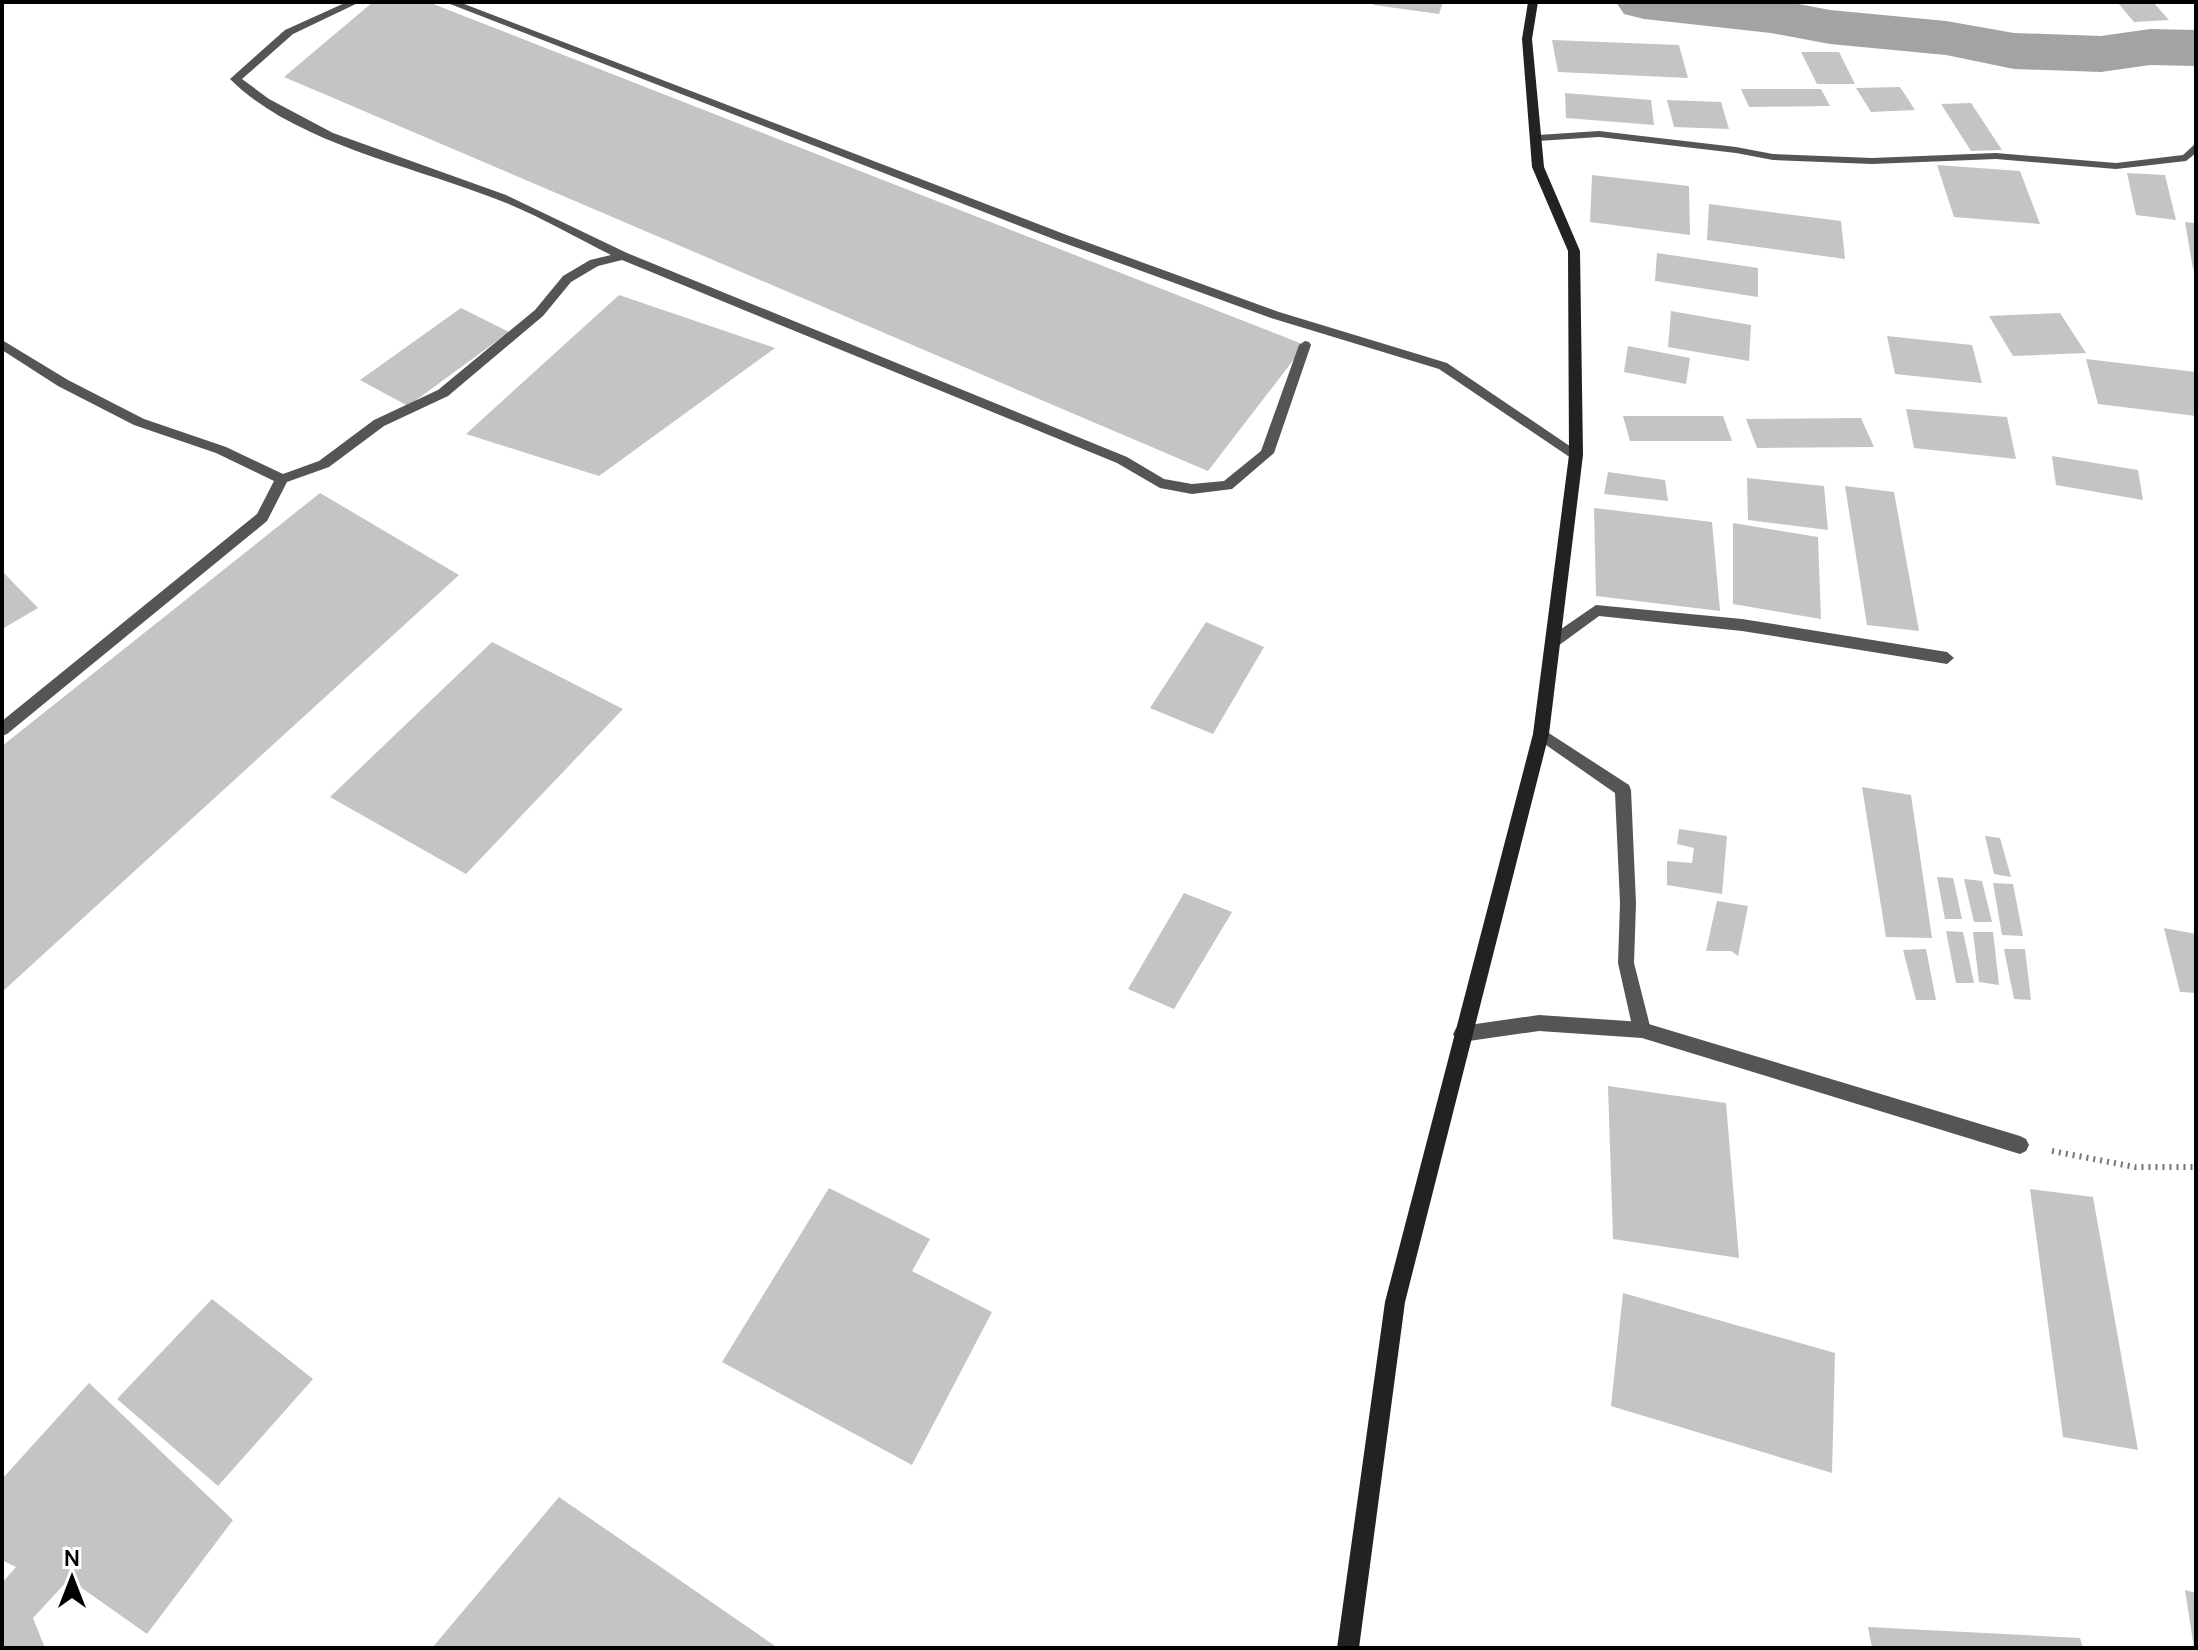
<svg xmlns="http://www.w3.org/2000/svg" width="2198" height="1650" viewBox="0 0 2198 1650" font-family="Manrope,sans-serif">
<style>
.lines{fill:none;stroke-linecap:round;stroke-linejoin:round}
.river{fill:#a3a3a3;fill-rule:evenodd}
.building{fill:#c4c4c4}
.path{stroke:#777;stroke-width:6;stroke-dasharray:2 5;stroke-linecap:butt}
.lane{fill:#555;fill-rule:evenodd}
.street{fill:#555;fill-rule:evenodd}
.secondary{fill:#222;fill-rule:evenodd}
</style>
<rect width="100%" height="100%" fill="#fff"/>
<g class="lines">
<path class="river" d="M 1616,2 L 1788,2 L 1830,10 L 1946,21 L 2014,33 L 2101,36 L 2150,29 L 2196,30 L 2196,66 L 2150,65 L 2101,72 L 2014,69 L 1946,55 L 1830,44 L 1771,33 L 1644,19 L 1624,14 Z"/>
</g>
<path class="building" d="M 373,2 L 428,2 L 1305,345 L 1208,471 L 284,77 Z
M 1374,2 L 1443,2 L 1439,14 L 1374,5 Z
M 2117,2 L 2153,2 L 2169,20 L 2134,22 Z
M 1552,40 L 1679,45 L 1688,78 L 1558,72 Z
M 1801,52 L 1839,52 L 1855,84 L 1817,84 Z
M 1900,87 L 1915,110 L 1871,112 L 1856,88 Z
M 1741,89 L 1821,89 L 1830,106 L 1749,107 Z
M 1565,93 L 1651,100 L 1654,125 L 1566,118 Z
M 1667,100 L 1721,102 L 1729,129 L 1674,127 Z
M 1971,103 L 2002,150 L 1971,151 L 1941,104 Z
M 1937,165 L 2020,171 L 2040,224 L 1954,217 Z
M 2127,173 L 2165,175 L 2176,220 L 2136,215 Z
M 1592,175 L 1689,186 L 1690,235 L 1590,222 Z
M 1709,204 L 1841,221 L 1845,259 L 1707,240 Z
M 2185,222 L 2196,223 L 2196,270 L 2193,269 Z
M 1657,253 L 1758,268 L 1758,297 L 1655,281 Z
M 619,295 L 775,348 L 599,476 L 466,434 Z
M 461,308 L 509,332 L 408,406 L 360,380 Z
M 1671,311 L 1751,325 L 1749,361 L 1668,347 Z
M 2060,313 L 2086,353 L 2013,356 L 1989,316 Z
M 1887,336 L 1972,345 L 1982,383 L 1895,374 Z
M 1628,346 L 1690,358 L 1686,384 L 1624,372 Z
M 2086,359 L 2196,372 L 2196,416 L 2098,404 Z
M 1906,409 L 2007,417 L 2016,459 L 1914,448 Z
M 1623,416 L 1723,416 L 1732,441 L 1630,441 Z
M 1861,418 L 1874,447 L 1757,448 L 1746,419 Z
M 2052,456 L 2138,470 L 2143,500 L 2056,485 Z
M 1608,472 L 1665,480 L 1668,501 L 1604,494 Z
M 1747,478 L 1824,486 L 1828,530 L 1748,520 Z
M 1845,486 L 1894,492 L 1919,631 L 1867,625 Z
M 320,493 L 459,575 L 2,992 L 2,746 Z
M 1594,508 L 1712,522 L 1720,611 L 1596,596 Z
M 1733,523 L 1818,537 L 1821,619 L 1733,604 Z
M 2,571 L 38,608 L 2,629 Z
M 1206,622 L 1264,647 L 1213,734 L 1150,708 Z
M 492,642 L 623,709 L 466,874 L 330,797 Z
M 1862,787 L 1911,795 L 1932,938 L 1886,937 Z
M 1679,829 L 1727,836 L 1722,894 L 1667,885 L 1667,861 L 1692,863 L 1694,848 L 1677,844 Z
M 1985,836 L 2000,838 L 2011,877 L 1994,874 Z
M 1937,877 L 1953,878 L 1962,919 L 1945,919 Z
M 1964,879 L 1982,881 L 1992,922 L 1974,922 Z
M 1993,883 L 2013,884 L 2023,936 L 2002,935 Z
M 1184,893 L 1232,912 L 1174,1009 L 1128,989 Z
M 1717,901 L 1748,906 L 1738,956 L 1731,951 L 1706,951 Z
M 2164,928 L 2196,934 L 2196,993 L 2180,992 Z
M 1946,931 L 1963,932 L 1974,983 L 1956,983 Z
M 1973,932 L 1993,932 L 1999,985 L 1979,982 Z
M 1926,949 L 1936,1000 L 1916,1000 L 1903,950 Z
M 2004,949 L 2025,949 L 2031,1000 L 2014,999 Z
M 1608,1086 L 1726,1103 L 1739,1258 L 1613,1239 Z
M 829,1188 L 930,1239 L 912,1271 L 992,1312 L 912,1465 L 722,1362 Z
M 2030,1189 L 2093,1197 L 2138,1450 L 2063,1437 Z
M 1623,1293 L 1835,1353 L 1832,1473 L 1611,1406 Z
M 212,1299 L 313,1379 L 218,1486 L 117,1399 Z
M 89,1383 L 233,1520 L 147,1634 L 69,1579 L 33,1618 L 45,1648 L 2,1648 L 2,1583 L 16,1567 L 2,1560 L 2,1479 Z
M 559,1497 L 778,1648 L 432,1648 Z
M 2185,1590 L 2196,1593 L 2196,1648 L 2194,1648 Z
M 1868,1627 L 2080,1638 L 2083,1648 L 1872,1648 Z"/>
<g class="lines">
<path class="path" d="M 2052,1151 L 2135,1167 L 2196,1167"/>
<path class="lane" d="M 1541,728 L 1629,785 L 1631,790 L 1636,903 L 1634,963 L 1651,1030 L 1648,1036 L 1642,1038 L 1636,1036 L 1633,1030 L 1618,963 L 1620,903 L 1615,793 L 1536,738 L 1533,734 Z"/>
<path class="street" d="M 347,2 L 360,2 L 293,34 L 242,79 L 269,99 L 333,133 L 506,195 L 627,253 L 1127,457 L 1164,479 L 1192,484 L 1224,481 L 1261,451 L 1299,345 L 1305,341 L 1309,342 L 1311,345 L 1274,453 L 1232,489 L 1192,494 L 1160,488 L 1117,463 L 622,260 L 598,266 L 571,282 L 543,316 L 448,396 L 384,426 L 329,467 L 287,482 L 267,521 L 7,734 L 2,736 L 2,721 L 257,514 L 274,481 L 216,453 L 134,425 L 58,386 L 2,350 L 2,340 L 68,380 L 144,419 L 226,447 L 283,474 L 319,461 L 374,420 L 438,390 L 535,310 L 563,276 L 590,260 L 611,255 C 573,236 536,214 496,199 C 413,166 294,143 230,79 L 285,30 Z
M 445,2 L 459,2 L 1064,234 L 1279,312 L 1447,363 L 1583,455 L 1581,458 L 1571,458 L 1439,369 L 1271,318 L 1056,240 Z
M 1599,131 L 1736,147 L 1773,154 L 1872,158 L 1996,153 L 2116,163 L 2183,155 L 2196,143 L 2196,153 L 2186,161 L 2116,169 L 1996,159 L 1872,164 L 1773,160 L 1736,153 L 1599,137 L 1538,141 L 1532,138 L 1538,135 Z
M 1596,605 L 1742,619 L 1947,652 L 1954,658 L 1947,664 L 1742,631 L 1599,616 L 1558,646 L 1548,646 L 1546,642 L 1548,638 Z
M 1539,1015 L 1642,1022 L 2020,1136 L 2026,1139 L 2029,1145 L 2026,1151 L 2020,1154 L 1642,1038 L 1539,1031 L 1462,1042 L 1456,1040 L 1453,1034 L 1456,1028 L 1462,1026 Z"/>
<path class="secondary" d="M 1528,2 L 1538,2 L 1532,39 L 1544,167 L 1580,251 L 1583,455 L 1549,734 L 1405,1302 L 1359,1648 L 1337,1648 L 1385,1302 L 1533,734 L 1569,455 L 1568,251 L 1532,167 L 1522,39 Z"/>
</g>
<rect width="2198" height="1650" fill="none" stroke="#000000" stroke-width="8"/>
<g transform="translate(72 1578)" stroke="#ffffff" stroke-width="6" paint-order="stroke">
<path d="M0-6L14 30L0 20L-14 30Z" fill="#000000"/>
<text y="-12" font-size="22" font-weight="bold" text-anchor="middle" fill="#000000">N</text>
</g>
</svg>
